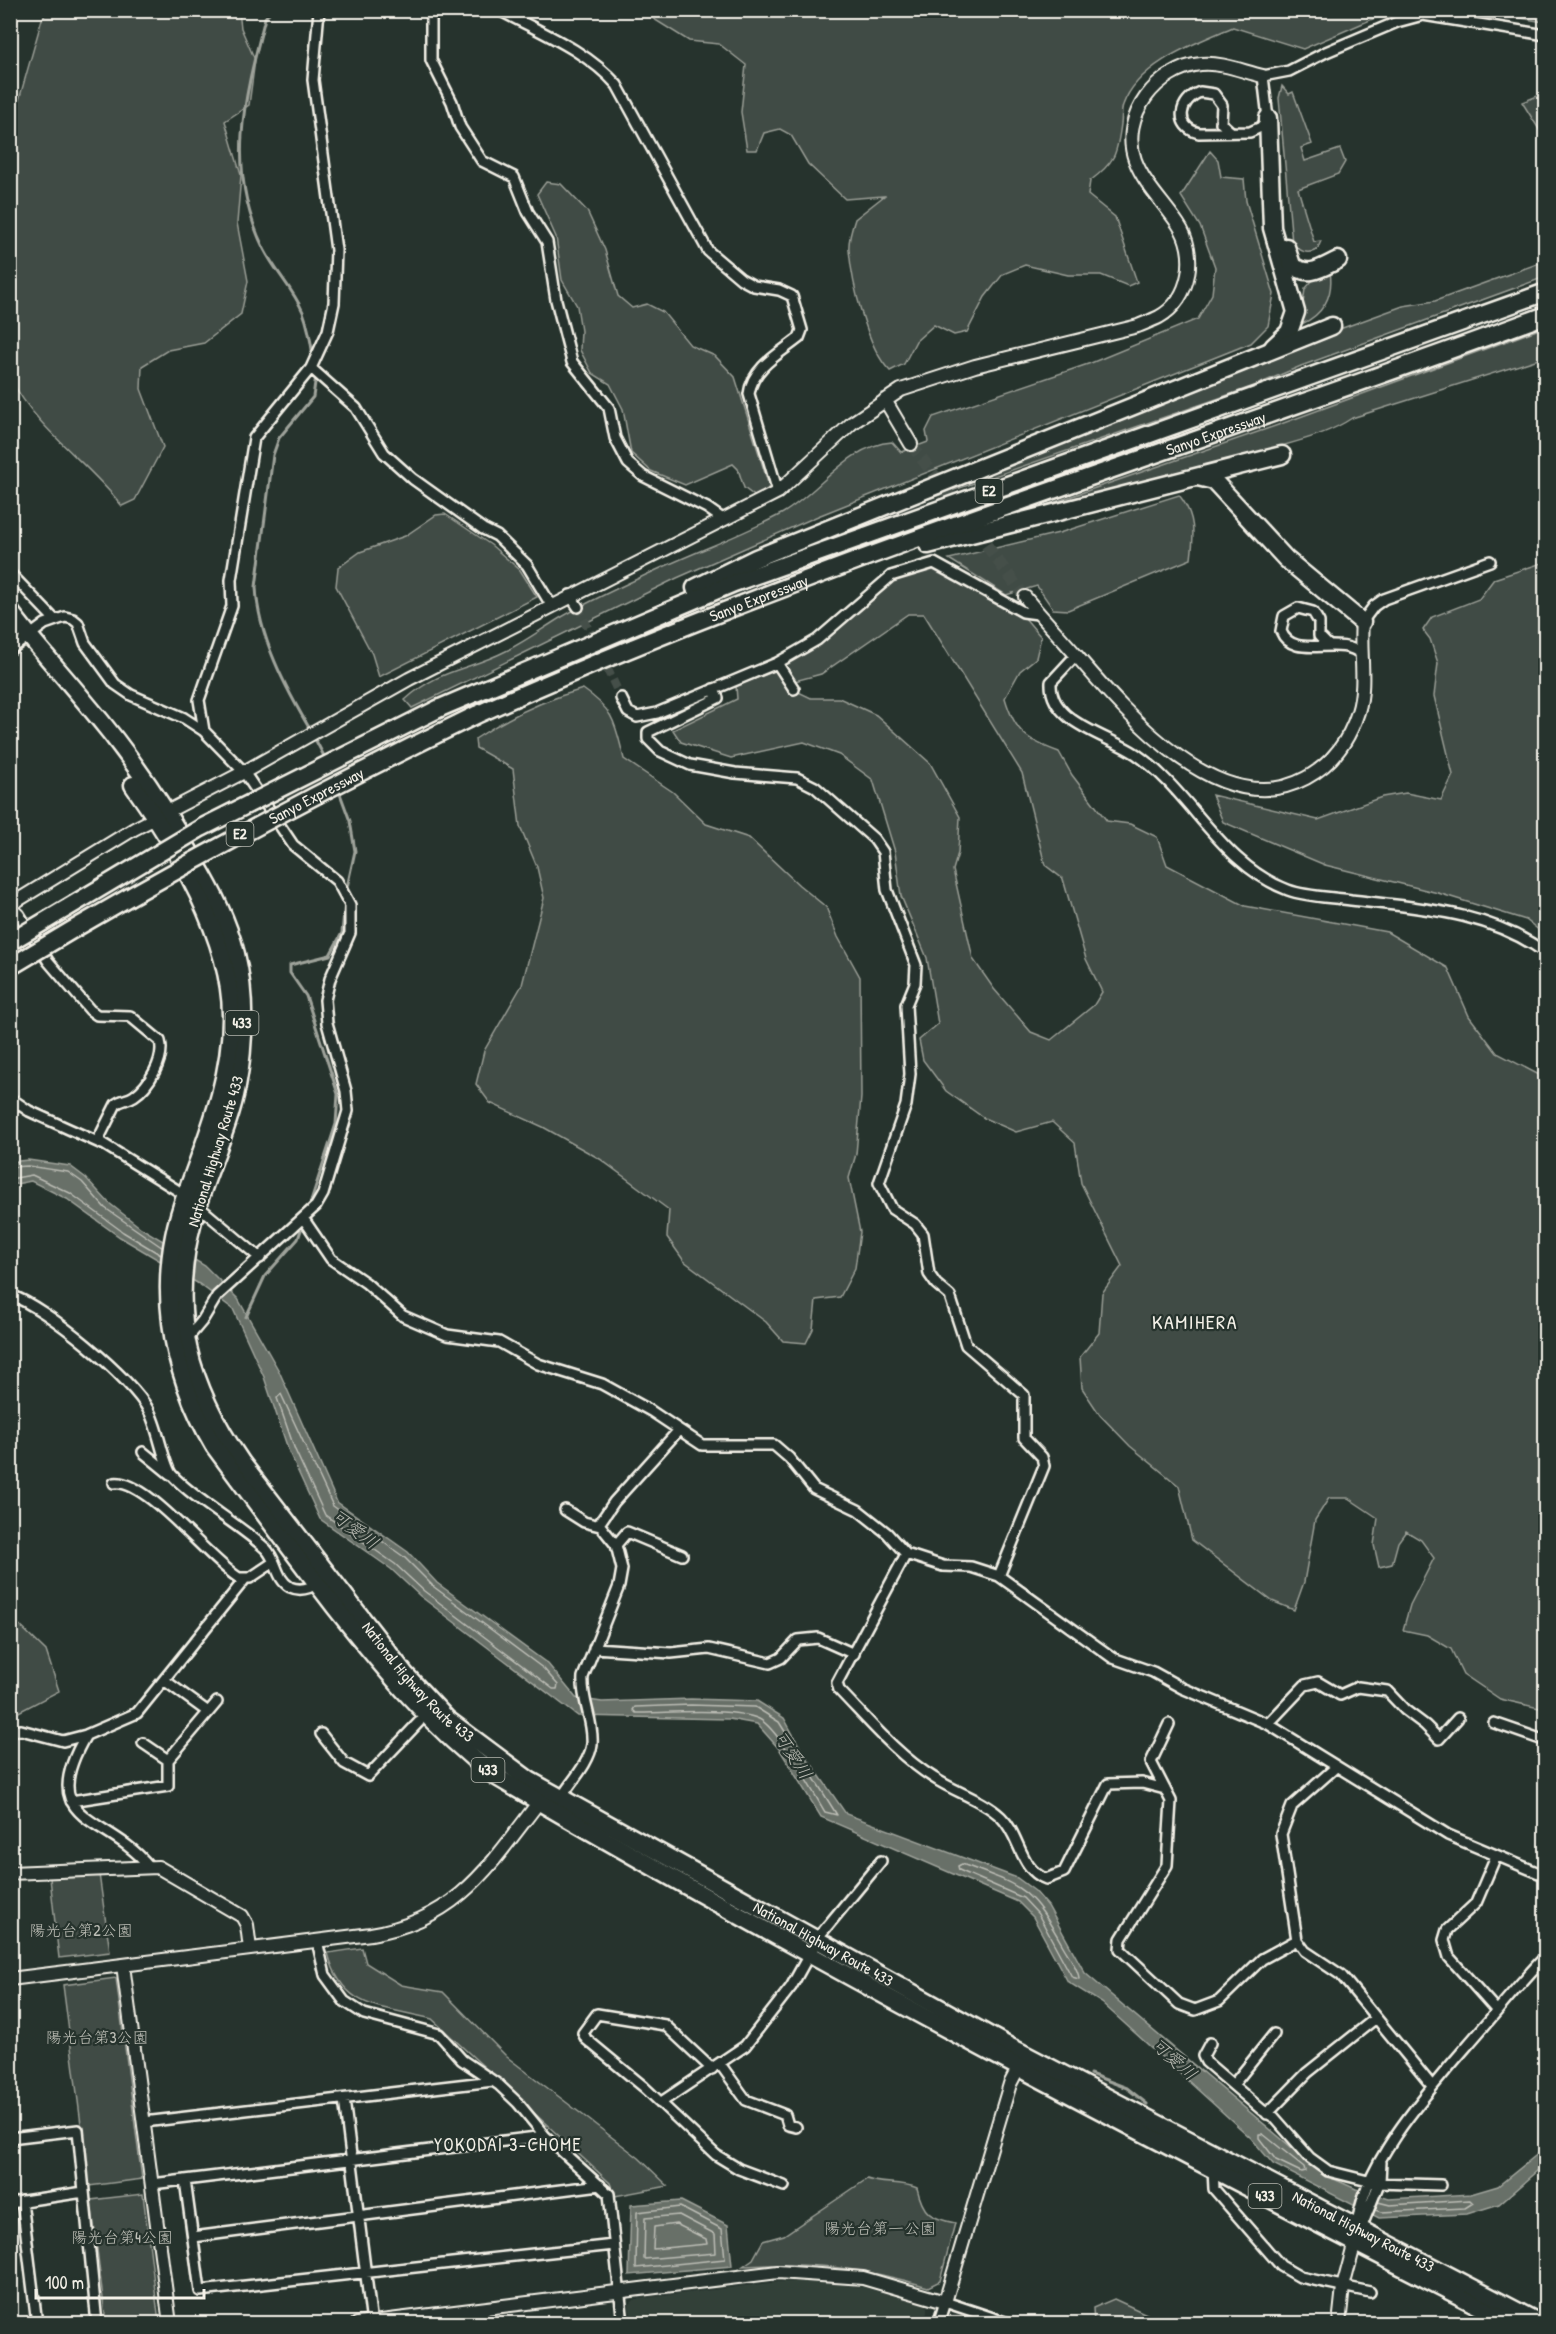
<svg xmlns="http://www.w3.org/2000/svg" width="1556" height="2334" viewBox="0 0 1556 2334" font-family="'Patrick Hand','Klee One',sans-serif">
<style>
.built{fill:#333f39}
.green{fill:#414b45;stroke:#9a9e96;stroke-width:1.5}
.water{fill:#676f68;stroke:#9fa39b;stroke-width:1.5}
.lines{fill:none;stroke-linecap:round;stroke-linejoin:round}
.shore{stroke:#bcbdb5;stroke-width:1.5}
.stream{stroke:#9fa39b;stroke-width:3}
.street-tunnel{stroke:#455049;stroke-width:9;stroke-dasharray:9 4.5;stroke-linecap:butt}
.secondary-tunnel{stroke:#455049;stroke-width:12;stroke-dasharray:12 6;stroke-linecap:butt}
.street-casing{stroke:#f4f1e8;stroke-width:14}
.secondary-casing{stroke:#f4f1e8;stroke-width:16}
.highway-casing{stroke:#f4f1e8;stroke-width:21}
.street{stroke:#26332d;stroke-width:9}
.secondary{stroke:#26332d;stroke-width:12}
.highway{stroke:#26332d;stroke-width:16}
.highway-bridge-casing{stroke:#f4f1e8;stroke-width:21;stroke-linecap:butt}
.highway-bridge{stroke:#26332d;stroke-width:16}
.labels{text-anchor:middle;stroke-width:4.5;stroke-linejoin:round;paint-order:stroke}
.shield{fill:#26332d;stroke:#b6b8b0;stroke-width:1.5}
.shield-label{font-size:15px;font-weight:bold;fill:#f4f1e8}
.street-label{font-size:16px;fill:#f4f1e8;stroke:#26332d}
.park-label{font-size:16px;fill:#bebfb7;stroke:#26332d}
.water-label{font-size:18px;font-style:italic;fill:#bcbdb5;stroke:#26332d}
.neighbourhood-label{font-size:18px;letter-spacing:1.5px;fill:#f4f1e8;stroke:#26332d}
.quarter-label{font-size:20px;letter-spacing:1.5px;fill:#f4f1e8;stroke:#26332d}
</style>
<rect width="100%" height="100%" fill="#26332d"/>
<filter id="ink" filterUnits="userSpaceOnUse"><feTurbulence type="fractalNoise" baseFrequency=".0167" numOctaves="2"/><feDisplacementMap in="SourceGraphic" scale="12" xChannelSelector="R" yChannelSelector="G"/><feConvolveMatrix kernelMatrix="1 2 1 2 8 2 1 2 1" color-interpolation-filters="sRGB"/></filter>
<g filter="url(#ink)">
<path class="built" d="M 778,2282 L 818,2282 L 863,2287 L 922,2303 L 927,2307 L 927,2312 L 924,2324 L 632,2323 L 629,2305 L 635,2299 Z"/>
<path class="green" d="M 48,11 L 239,11 L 241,28 L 255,60 L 249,105 L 225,121 L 241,175 L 237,223 L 248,281 L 241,314 L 204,343 L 168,350 L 142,366 L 141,389 L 163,447 L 135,500 L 122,506 C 87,461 37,430 11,379 L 11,111 L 19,100 L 42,19 Z
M 641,11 L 1391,11 L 1303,49 L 1233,27 C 1196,43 1138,63 1123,105 C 1121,110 1122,118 1121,124 C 1117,155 1115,162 1090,181 L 1088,195 L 1115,217 L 1137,282 L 1128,286 L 1101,275 L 1068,275 L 1025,265 L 1003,274 L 985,297 L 967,332 L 954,335 L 934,325 L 916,341 L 904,364 L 890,371 C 867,348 852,283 849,250 C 848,241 852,228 855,219 L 884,196 L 845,199 L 808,164 L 791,135 L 780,129 L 764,133 L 757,150 L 747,150 L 741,112 L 746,65 L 719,44 L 689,41 Z
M 1477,11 L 1545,11 L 1545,22 Z
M 1282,86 L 1289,94 L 1293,92 L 1312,144 L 1301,148 L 1305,161 L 1340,149 L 1345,162 L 1338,174 L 1298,189 L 1314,242 L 1321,241 L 1317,250 C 1306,255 1300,251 1292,243 L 1279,98 Z
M 1545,93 L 1546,93 L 1545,139 L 1522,102 Z
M 1210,151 L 1218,160 L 1221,177 L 1244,179 L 1246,201 L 1274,294 L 1268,326 L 1251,343 L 818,516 L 677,578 L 412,708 L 405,700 C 440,668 467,671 506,651 C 526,641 542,629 560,618 C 589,601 620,587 650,573 C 694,552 741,536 783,513 C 819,492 848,445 892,442 L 901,452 L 928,442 L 926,431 L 933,417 L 1091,363 L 1198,319 L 1212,294 L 1215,267 L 1200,226 L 1181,196 Z
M 546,182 L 561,184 L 587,211 L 605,250 L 618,296 L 632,308 L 647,304 L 663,312 L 690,345 L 715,356 L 735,377 L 769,486 L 766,494 L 757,498 L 744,488 L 738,469 L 733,464 L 685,485 L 651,471 L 631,453 L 623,409 L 610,384 L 592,373 L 580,350 L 581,331 L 577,306 L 562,280 L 556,237 L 537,194 Z
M 1545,261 L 1545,277 L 1301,366 L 1254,386 L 885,514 L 1337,330 L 1403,306 L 1435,301 Z
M 1330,271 C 1334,296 1323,315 1300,325 L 1305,289 L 1320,272 Z
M 1545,327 L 1545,357 L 1352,418 C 1324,437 1288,443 1257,453 C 1178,476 1099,495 1020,514 L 1278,425 Z
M 1179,495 C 1196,516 1194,534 1191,559 L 1068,610 L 1053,609 L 1037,586 L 1006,595 L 949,559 L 1059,533 Z
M 445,514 L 491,545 L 520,570 L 537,597 L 379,677 L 372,654 L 336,586 L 338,568 L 360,552 L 405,536 L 436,515 Z
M 1545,562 L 1545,935 L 1526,920 L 1438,893 L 1325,865 L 1223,822 L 1212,795 L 1318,820 L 1382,797 L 1406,793 L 1441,800 L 1453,775 L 1434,696 L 1438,663 L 1430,639 L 1423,630 L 1432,617 L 1479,599 L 1494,579 Z
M 934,569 L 1025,618 L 1041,637 L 1036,658 L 1020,671 L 1005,698 C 1015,732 1026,740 1059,752 L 1072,775 L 1107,821 L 1130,824 L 1157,837 L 1167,865 L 1245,906 L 1387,932 L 1448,968 L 1469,1016 L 1497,1053 L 1545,1078 L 1546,1521 L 1539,1523 L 1540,1543 L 1546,1550 L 1546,1702 L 1539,1708 L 1500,1699 L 1463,1674 L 1451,1649 L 1427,1635 L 1403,1630 L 1410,1605 L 1434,1558 L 1421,1540 L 1406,1531 L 1398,1542 L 1392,1564 L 1379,1567 L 1374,1545 L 1378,1518 L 1348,1498 L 1329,1498 L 1315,1520 L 1304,1582 L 1294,1610 L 1272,1601 L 1192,1540 L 1179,1486 L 1130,1446 L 1100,1415 L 1082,1388 L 1080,1357 L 1099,1333 L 1102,1293 L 1122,1266 L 1081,1183 L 1075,1143 L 1052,1122 L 1016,1132 L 984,1118 L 946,1091 L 923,1060 L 919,1040 L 938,1024 L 927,958 L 901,896 L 895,852 L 873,780 L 839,755 L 804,742 L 731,758 L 681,742 L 673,730 L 737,699 L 736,686 L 775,671 L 790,688 L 811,698 L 839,698 L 876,715 L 930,763 L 960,817 L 958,853 L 953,870 L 973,959 L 994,989 L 1031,1032 L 1051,1040 L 1094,1005 L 1102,992 L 1086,959 L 1063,879 L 1045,865 L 1022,773 L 924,614 L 908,614 L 821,674 L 795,681 L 785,665 L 820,643 L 893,580 Z
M 583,689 C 615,711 615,723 624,759 L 673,792 L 706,824 L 749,838 L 799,885 L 826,907 L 838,937 L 860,977 L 861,1097 L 856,1154 L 849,1178 L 860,1232 L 855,1268 L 840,1297 L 816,1300 L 813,1329 L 806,1343 L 783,1341 L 766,1322 L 684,1261 L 667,1237 L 669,1210 L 600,1159 L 543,1127 L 490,1103 L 476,1084 L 484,1051 L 522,985 L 544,898 L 537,867 L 520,826 L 513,769 L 476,748 L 475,739 C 509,716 543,700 583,689 Z
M 11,1617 L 46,1651 L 59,1691 L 11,1716 Z
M 99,1874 L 110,1952 L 59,1958 L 50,1878 Z
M 362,1948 L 366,1963 L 401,1985 L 443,1992 L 507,2057 L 639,2158 L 668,2186 L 615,2196 L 610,2183 L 432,2019 C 382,2005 343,2012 328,1953 Z
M 116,1978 L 142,2179 L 89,2186 L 63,1985 Z
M 867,2179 C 883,2185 901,2181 917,2188 C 923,2214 930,2218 955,2223 L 940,2281 L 928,2287 C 862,2267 810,2262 743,2266 L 753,2259 L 763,2241 L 784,2235 Z
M 143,2194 L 159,2323 L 106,2323 L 91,2200 Z
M 1114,2299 L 1166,2323 L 1094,2323 L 1093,2308 Z"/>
<path class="water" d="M 28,1160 L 70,1166 L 86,1178 L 109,1203 L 141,1228 L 205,1266 L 238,1299 L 279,1371 L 337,1502 L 408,1552 L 437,1583 L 548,1664 L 576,1698 L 602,1702 L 691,1699 L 757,1701 L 784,1718 L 801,1749 L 846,1814 L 1017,1878 L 1035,1891 L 1048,1906 L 1085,1973 L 1323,2174 L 1356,2189 L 1389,2199 L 1471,2194 L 1498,2186 L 1545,2148 L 1545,2164 L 1499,2204 L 1467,2214 L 1379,2218 L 1273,2164 L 1251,2138 L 1102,2003 L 1068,1982 L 1033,1917 L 1018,1902 L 821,1817 L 780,1750 L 757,1724 L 729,1719 L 578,1716 L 420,1596 L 391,1569 L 320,1519 L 289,1452 L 264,1377 L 233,1309 L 199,1284 L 120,1237 L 67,1199 L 31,1181 L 11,1185 L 10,1162 Z
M 681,2201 L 728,2225 L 732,2266 L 629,2275 L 631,2205 Z"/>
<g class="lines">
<path class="shore" d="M 10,1167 L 28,1166 L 68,1172 L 82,1182 L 105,1208 L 163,1248
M 10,1179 L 32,1175 L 70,1193 L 123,1232 L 161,1255
M 281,1394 L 333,1506 L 404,1557 L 434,1587 L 544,1669 L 558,1685 L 557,1689 L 553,1689 L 424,1591 L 395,1564 L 325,1515 L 295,1450 L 277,1398 Z
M 691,1705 L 755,1707 L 779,1722 L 837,1815 L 825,1812 C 813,1792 778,1728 759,1719 C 733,1707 666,1713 636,1713 L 633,1710 L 635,1707 Z
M 962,1864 C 1024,1887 1030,1887 1063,1946 C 1068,1955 1079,1969 1079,1979 L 1072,1977 L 1038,1914 L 1023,1898 L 959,1870 L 958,1866 Z
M 1259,2134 L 1263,2134 L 1304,2167 L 1305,2171 L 1301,2172 L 1276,2160 L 1259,2138 Z
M 680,2207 L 722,2229 L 725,2259 L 636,2268 L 637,2212 Z
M 1375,2210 L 1381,2212 L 1465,2208 L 1473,2203 L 1470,2200 L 1390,2205 L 1378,2202
M 679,2215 L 715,2234 L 716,2253 L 644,2259 L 645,2218 Z
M 676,2224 L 706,2239 L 707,2244 L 653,2249 L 654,2227 Z"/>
<path class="stream" d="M 271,10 L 265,18 C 244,99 225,170 264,249 C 275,271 293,289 303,312 C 308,325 311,342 313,356
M 311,731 C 286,689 258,636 256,587 L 273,455 L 279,438 L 313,397 L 316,375
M 314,737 L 326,760
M 339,791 L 350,821 L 355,851 L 346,892
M 308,1210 L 336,1124 L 338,1094 L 306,996 L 290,973 L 290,965 L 330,955 L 342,933 L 345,902
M 246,1317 L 265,1276 L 298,1239 L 304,1221
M 1090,2074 L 1127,2088 L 1147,2104"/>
<path class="street-tunnel" d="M 578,607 L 621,698"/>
<path class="secondary-tunnel" d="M 911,444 L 1025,597"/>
<defs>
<path id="street" d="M 431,10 L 431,60 L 452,102 L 460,127 L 482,161 L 514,177 L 528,212 L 547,242 L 556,300 L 572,362 L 609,408 L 615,438 L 628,463 L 643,476 L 707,508 L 724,520
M 499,10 C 540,32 586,50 617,85 L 708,251 L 741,279 L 754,286 L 779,290 L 792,296 L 802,330 L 799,338 C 780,353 752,368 749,394 L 778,492
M 1231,132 L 1221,123 L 1222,105 L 1214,94 L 1200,92 C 1179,100 1174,127 1199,133 L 1250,132 L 1261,127 L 1268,118 L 1263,76 L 1289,71 L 1326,52 L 1397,22 L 1423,15 L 1546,35
M 311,368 L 356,408 L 384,453 L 413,479 L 483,529 L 497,536 L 527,565 L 551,605
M 10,573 L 55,620
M 570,595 L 578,607
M 1362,622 L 1374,606 L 1384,599 L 1490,561
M 1328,645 L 1319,636 L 1319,622 L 1313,612 L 1298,608 L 1284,616 L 1281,631 C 1293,662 1340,633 1362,655
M 10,650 L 45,624 L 65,617 L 73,619 L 78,623 L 85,643 L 115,684 L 131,695 L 184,718 L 204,731
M 1076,655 L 1051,682 C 1049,723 1108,735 1136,754 C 1192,793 1221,865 1288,890 C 1307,897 1331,897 1351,900 C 1420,908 1488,911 1546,953
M 777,663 L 794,689
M 713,689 L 718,698 L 648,732 L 648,739 L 660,751 L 690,765 L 735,773 L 797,778 L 815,787 L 874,839 L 883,852 L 887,890 L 916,965 L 915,983 L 906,1005 L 910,1074 L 906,1105 L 879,1183 L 892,1209 L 915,1224 L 923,1234 L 929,1274 L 936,1284 L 950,1296 L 966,1345 L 1024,1395 L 1024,1438 L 1042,1457 L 1044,1466 L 999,1576
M 621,698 L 628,712 L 637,717 L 657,713 L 777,663 L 817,640 L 891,576 L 934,563 L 1023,612 L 1038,614
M 10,906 L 19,914 L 48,961 L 90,1010 L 97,1015 L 130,1016 L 160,1041 C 165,1059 149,1086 134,1096 C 128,1100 121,1100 116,1104 L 100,1136 L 100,1142 L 185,1195 L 260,1258
M 10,1098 L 29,1111 L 102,1144
M 303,1218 L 331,1259 L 366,1283 L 403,1316 L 447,1335 L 499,1342 L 538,1364 L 602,1384 L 651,1411 L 702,1445 L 774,1445 L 789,1458 L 814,1489 L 858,1510 L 887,1533 L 906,1554 L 943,1566 L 971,1567 L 999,1576 L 1113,1658 L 1153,1672 L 1182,1688 L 1268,1724 L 1448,1835 L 1546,1876
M 10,1295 C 45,1306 133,1379 149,1411 C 158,1427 164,1466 172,1475 C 196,1501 239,1524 266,1549 C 277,1560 276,1579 290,1587 C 301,1592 311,1588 320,1582
M 186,1340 L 202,1321 L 217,1296 L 316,1206 L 323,1194 L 348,1111 L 346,1091 L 327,1023 L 325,1000 L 330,979 L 350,933 L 350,905 L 337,881 L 293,845 L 244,772 L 204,731 L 199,700 L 232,606 L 231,580 L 254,438 L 311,368 L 328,331 L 334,303 L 336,250 L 313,80 L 319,10
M 143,1452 L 170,1474
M 114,1483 C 146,1478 209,1560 239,1578 L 250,1578 L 274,1562
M 565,1510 L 584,1522 L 600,1526
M 616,1545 L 627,1532 L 682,1555
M 906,1554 L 837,1683 L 839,1690 C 869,1721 897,1755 934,1778 C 955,1792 983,1800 1001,1817 C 1020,1835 1020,1870 1046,1879 L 1064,1872 L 1108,1784 L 1142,1783 L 1165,1789
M 594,1648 L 671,1653 L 709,1649 L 770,1663 L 781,1658 L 798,1640 L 818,1638 L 854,1654
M 164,1680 L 208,1712
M 1494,1723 L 1546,1741
M 1169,1724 L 1151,1762 L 1171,1801 L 1167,1865 L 1121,1939 L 1120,1949 L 1179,2004 L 1195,2010 L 1219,2001 L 1262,1959 L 1297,1940
M 1268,1724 L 1305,1685 L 1318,1682 L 1340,1695 L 1358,1687 L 1387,1691 L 1405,1710 L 1425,1725 L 1439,1739 L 1458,1718
M 10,1731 L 21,1730 L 63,1741 L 86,1735 L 137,1713 L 245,1579
M 321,1734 L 344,1763 L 368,1776 L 419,1722
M 86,1735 C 34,1824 106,1814 149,1866
M 143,1743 L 168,1760
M 1336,1767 L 1292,1806 L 1281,1834 L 1297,1940 L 1305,1951 L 1341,1975 L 1432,2086
M 561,1798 C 571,1782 590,1762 592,1744 C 594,1721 581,1700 583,1677 L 619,1586 L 622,1569 L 616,1545 L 599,1524 L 614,1502 L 679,1430
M 71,1801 L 168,1786 L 168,1760 L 217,1702
M 1496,1856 L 1476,1903 L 1447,1930 L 1444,1940 L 1449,1957 L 1497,2011
M 317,1941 L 325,1975 L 344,2001 L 364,2014 L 439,2034 L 462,2060 L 499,2085 L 518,2103 L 545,2136 L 609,2194 L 623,2324
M 1210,2043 L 1203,2056 L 1206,2062 L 1262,2110 L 1274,2117 L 1310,2158 L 1328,2171 L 1376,2183 L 1441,2185
M 720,2064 L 746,2100 L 785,2115 L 788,2125 L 796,2127
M 712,2069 L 665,2025 L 597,2014 L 583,2033 L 586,2039 L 644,2087 L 716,2155 L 739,2169 L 784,2186
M 1233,2085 L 1274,2034
M 344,2099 L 372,2324
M 660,2103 L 745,2046 L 791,1987 L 820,1935 L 881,1861
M 1267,2114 L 1307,2073 L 1376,2018
M 144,2122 L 493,2081
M 10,2138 L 78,2130 L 97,2324
M 1213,2169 L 1214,2189 L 1281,2266 L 1300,2277 L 1370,2292
M 185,2180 L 200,2291 L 614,2245
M 152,2184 L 545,2136
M 22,2201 L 37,2324
M 10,2203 L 84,2192
M 1357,2230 C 1359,2164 1437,2081 1479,2032 C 1501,2007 1522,1980 1546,1956
M 1360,2231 L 1380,2181 L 1381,2162
M 193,2237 L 600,2185
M 938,2324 L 945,2302 L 1011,2324"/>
<path id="secondary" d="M 885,400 L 911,444
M 1025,597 C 1041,617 1059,635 1076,655 C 1125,712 1220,825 1306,778 C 1332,764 1349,740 1358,712 C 1367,683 1359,652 1362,622
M 10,905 L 134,829 L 244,772 L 409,679 L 778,492 L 852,423 L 901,390 L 975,366 L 1138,326 C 1145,323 1153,320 1159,317 C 1191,299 1198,253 1178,224 C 1164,203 1144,184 1135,160 C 1119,116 1158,68 1201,64 C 1222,62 1244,72 1263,76
M 10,1873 L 158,1867 L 242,1916 L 247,1925 L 250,1949
M 123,1965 L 170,2324
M 10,1979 L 371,1934 C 455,1920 487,1870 535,1807 L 545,1799
M 357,2324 L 778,2272 L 863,2278 L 945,2302 L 1010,2084 L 1022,2061
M 1339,2324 L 1343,2287 L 1355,2242"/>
<g id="highway">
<path d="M 1268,118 L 1272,228 L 1296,312 L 1289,332 L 1273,347"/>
<path d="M 1286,247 L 1292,265 C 1309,278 1321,268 1338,260"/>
<path d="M 1198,477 L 1214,481 L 1286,559 L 1362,622"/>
<path d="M 928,545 L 1282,455"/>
<path d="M 695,588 L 756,558 L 1332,326"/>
<path id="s1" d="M 10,611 C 34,644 61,672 86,703 C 127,751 166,808 196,863 C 213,892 228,921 236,954 C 246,995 245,1044 237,1086 C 229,1130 204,1177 193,1221 C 168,1314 189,1386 242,1463 L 405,1674 L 447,1719 L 529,1780 L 1003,2043 L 1542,2324"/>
<path d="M 440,708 L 734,583 L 1546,292"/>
<path id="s2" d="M 476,715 C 824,558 1189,448 1546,315"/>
<path d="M 133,785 C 176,845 231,940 231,1015 C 232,1078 207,1136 186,1194 C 154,1279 169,1370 214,1446 C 254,1500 294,1554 335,1607 C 384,1669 432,1728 495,1776 C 827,1971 1170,2149 1514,2324"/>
</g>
</defs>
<use href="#street" class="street-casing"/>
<use href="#secondary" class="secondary-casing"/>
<use href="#highway" class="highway-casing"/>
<use href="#street" class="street"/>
<use href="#secondary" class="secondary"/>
<use href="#highway" class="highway"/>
<defs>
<g id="highway-bridge">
<path d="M 10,942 L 201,828 L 440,708"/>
<path id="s3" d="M 10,967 C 162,875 317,792 476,715"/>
</g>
</defs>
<use href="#highway-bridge" class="highway-bridge-casing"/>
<use href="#highway-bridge" class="highway-bridge"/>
</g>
</g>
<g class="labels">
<g class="shield">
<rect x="975.5" y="479" width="27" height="24" rx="4.5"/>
<rect x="226.5" y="822" width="27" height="24" rx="4.5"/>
<rect x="225.5" y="1011" width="33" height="24" rx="4.5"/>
<rect x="471.5" y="1758" width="33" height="24" rx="4.5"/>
<rect x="1248.5" y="2184" width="33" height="24" rx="4.5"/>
</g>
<g class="shield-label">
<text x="989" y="496">E2</text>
<text x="240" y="839">E2</text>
<text x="242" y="1028">433</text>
<text x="488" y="1775">433</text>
<text x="1265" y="2201">433</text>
</g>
<g class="street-label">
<text dy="6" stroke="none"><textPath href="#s2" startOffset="792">Sanyo Expressway</textPath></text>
<text dy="6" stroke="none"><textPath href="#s2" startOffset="306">Sanyo Expressway</textPath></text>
<text dy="6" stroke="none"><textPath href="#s3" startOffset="351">Sanyo Expressway</textPath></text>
<text transform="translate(215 1151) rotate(-73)" y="6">National Highway Route 433</text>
<text dy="6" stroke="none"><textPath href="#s1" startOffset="1226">National Highway Route 433</textPath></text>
<text dy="6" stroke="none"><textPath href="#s1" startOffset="1712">National Highway Route 433</textPath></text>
<text dy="6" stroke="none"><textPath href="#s1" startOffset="2324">National Highway Route 433</textPath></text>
</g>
<g class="park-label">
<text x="81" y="1936">陽光台第2公園</text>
<text x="97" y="2043">陽光台第3公園</text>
<text x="880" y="2234">陽光台第一公園</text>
<text x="122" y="2243">陽光台第4公園</text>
</g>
<g class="water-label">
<text transform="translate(355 1529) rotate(37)" y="6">可愛川</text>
<text transform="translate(793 1755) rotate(57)" y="6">可愛川</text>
<text transform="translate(1174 2059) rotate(42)" y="6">可愛川</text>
</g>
<g class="neighbourhood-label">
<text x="508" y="2151">YOKODAI 3-CHOME</text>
</g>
<g class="quarter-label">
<text x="1195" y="1329">KAMIHERA</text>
</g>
</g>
<rect width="1556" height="2334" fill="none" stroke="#26332d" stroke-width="36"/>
<rect x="18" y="18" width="1520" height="2298" fill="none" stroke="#f4f1e8" stroke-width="2" filter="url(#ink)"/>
<path d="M36 2289v9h168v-9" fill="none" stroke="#f4f1e8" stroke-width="3"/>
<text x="45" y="2289" font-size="18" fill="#f4f1e8" stroke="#26332d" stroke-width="4.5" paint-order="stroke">100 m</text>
</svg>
